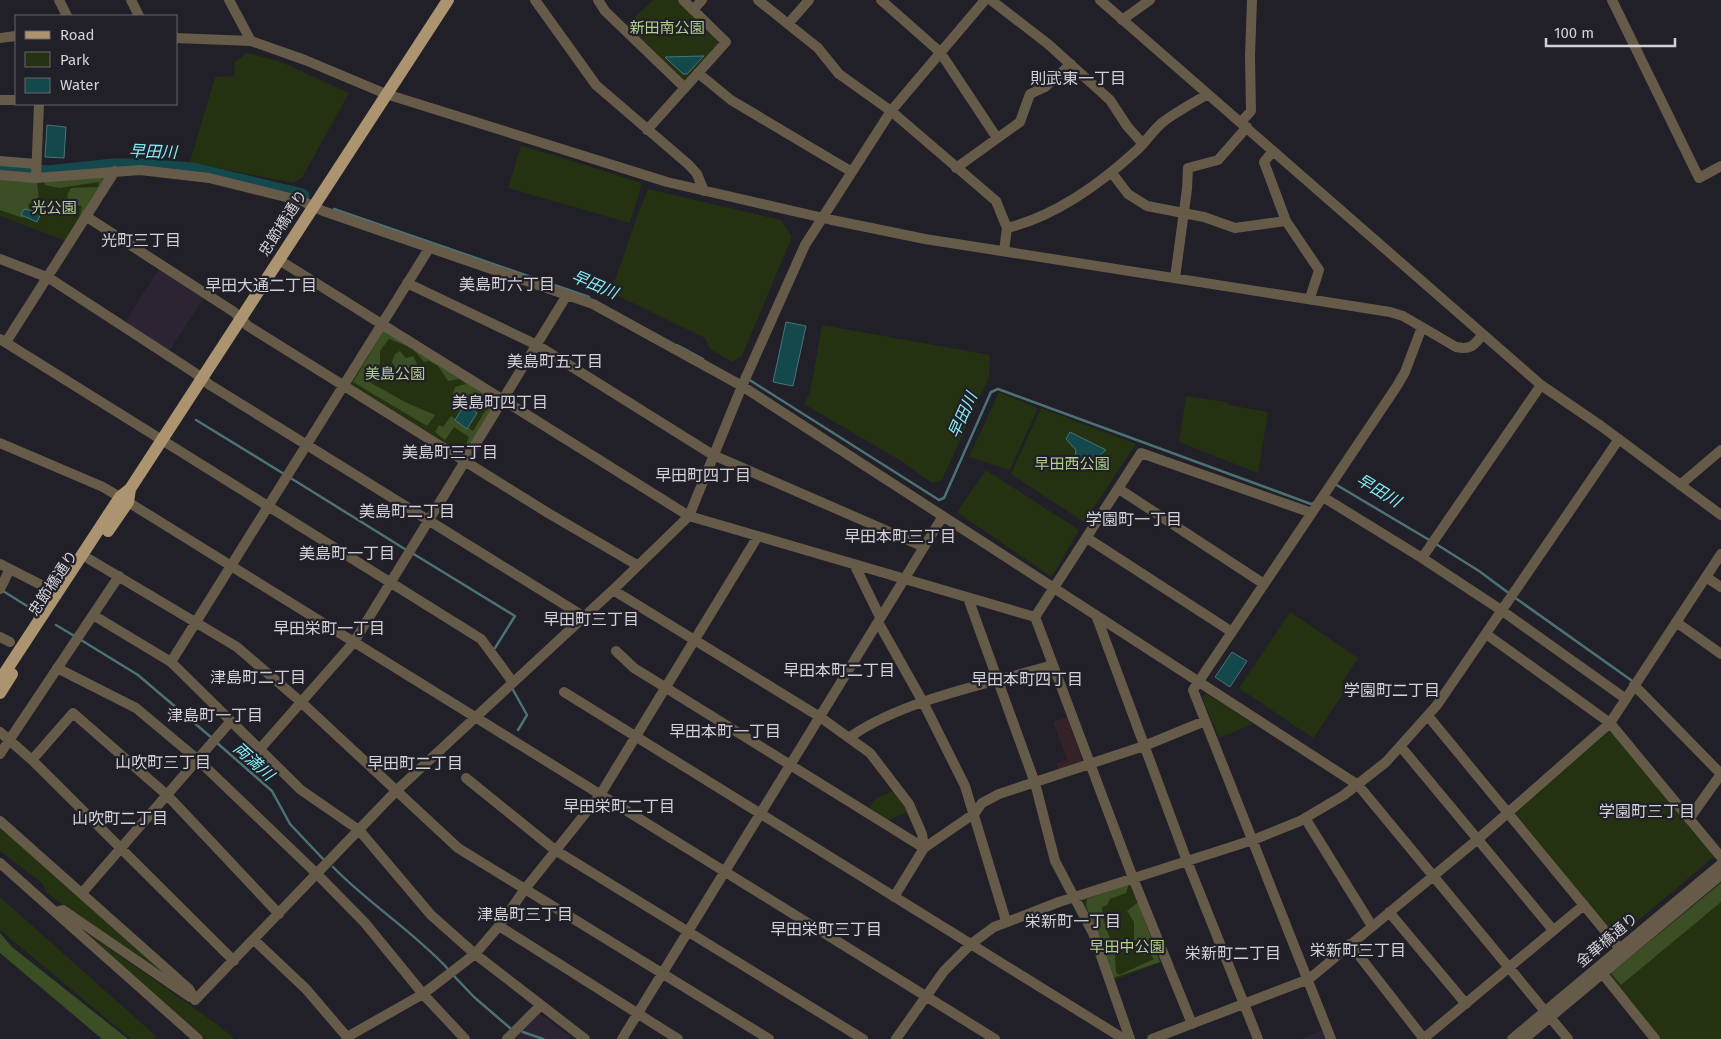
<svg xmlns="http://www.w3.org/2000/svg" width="1721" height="1039" viewBox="0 0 1721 1039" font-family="'Fira Sans','Noto Sans JP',sans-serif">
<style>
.industrial{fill:#342227}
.medical{fill:#2d2433}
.green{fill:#243212}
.forest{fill:#3b4e24}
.water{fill:#13494d;stroke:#4c7276}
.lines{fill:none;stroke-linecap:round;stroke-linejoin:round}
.stream{stroke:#4c7276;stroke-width:2.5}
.river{stroke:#13494d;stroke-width:15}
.minor{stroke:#665a49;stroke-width:10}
.major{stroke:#ab946f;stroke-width:12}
.labels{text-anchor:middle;stroke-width:4.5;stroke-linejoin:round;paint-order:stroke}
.park-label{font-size:15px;fill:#b1d18c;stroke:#211f27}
.street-label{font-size:15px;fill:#d2d1d6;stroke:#211f27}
.neighbourhood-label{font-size:16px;fill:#d2d1d6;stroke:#211f27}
.water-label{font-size:16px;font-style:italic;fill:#84eef6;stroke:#211f27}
</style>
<rect width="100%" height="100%" fill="#211f27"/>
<path class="industrial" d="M 1067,717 L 1084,766 L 1060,775 L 1056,763 L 1067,759 L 1053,722 Z"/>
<path class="medical" d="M 161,266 L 205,296 L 169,351 L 125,322 Z
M 540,1014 L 573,1039 L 515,1039 Z
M 1324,1030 L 1328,1039 L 1299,1039 Z"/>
<path class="green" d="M 653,0 L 676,0 L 718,39 L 718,44 L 686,81 L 682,81 L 626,25 Z
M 247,53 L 281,62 L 349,93 L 302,178 L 293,183 L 190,162 L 215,77 L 234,76 L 235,62 Z
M 521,145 L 642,183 L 630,223 L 508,188 Z
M 106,176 L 66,241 L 0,216 L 0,180 Z
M 648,189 L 781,220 L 792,237 L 742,356 L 732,362 L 710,349 L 705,338 L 610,292 C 624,258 633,223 648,189 Z
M 822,325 L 990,355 L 989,377 L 942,480 L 932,483 L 901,461 L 804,404 L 810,393 Z
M 385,330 L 496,399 L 466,452 L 462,453 L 351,385 L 350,381 L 382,331 Z
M 999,392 L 1038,408 L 1010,470 L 969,457 Z
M 1186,396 L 1227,402 L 1229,405 L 1268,412 L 1258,473 L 1179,442 Z
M 1041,408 L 1136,444 L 1084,522 L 1011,474 Z
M 986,470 L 1079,530 L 1053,575 L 1050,576 L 957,512 Z
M 1290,612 L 1358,658 L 1342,683 L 1348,687 L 1313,738 L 1239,688 Z
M 1207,694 L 1253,724 L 1219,738 L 1202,697 Z
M 1611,729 L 1715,856 L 1617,938 L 1515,813 Z
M 896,790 L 908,812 L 888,820 L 869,808 L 875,799 Z
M 0,825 L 162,967 L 163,972 L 90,925 L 47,893 L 42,883 L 0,851 Z
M 1721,882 L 1721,1039 L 1661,1039 L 1609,976 Z
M 1130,883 L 1162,962 L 1112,981 L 1082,899 Z
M 0,897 L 157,1037 L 155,1039 L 131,1039 L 0,930 Z
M 82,929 L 218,1025 L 235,1039 L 206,1039 Z"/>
<path class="forest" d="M 116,175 L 69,236 L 80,215 L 82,206 L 69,203 L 67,195 L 71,188 L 98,187 L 99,182 L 59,188 L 45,185 L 44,180 Z
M 0,176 L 37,182 L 39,199 L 34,200 L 28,205 L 29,209 L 23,218 L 0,210 Z
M 384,330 L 497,401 L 466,453 L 463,452 L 469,437 L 454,427 L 445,440 L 435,432 L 439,425 L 443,427 L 451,416 L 473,431 L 490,403 L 475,395 L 468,401 L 456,403 L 452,396 L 455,387 L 466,384 L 459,379 L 448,381 L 438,366 L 429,361 L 424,362 L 412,348 L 389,339 L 380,351 L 380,364 L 368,372 L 364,379 L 405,402 L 435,415 L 427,426 L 353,382 Z
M 400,351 L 406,358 L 413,356 L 417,364 L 414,371 L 408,372 L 404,367 L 397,371 L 392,362 L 395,354 Z
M 1721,883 L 1721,902 L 1621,985 L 1611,973 Z
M 1129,884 L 1126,893 L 1110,899 L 1107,905 L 1102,907 L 1103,918 L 1115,954 L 1116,972 L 1119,975 L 1154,959 L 1149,953 L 1144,955 L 1141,941 L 1134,940 L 1134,922 L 1127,911 L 1138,902 L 1160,962 L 1113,978 L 1086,906 L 1087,899 Z
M 0,933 L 12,947 L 128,1039 L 102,1039 L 0,953 Z"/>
<path class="water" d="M 704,56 L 687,74 L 683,74 L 665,57 Z
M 47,125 L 66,127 L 64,158 L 45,157 Z
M 33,203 L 42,211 L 37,222 L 21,215 L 24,209 L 35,211 L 31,207 Z
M 786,322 L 806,326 L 793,386 L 773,382 Z
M 465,404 L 477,413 L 467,429 L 455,420 Z
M 1070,432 L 1106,450 L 1087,466 L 1082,461 L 1075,458 L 1076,450 L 1066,439 Z
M 1232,652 L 1247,661 L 1230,687 L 1215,677 Z"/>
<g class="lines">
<path class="stream" d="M 334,209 L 589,297
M 677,345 L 703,359
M 748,379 L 939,500 L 944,498 L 991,392 L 998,389 L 1311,504 L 1314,503
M 196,420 L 284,474
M 289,477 L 408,551
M 1335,484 L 1431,541
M 1436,544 L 1479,571 L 1510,594
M 412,553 L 515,616 L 495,648
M 3,591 L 35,611
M 1514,597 L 1631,680
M 56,625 L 76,637
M 81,640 L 138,675 L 212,738
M 512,688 L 527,715 L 518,730
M 216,742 L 272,791 L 290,824 L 324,860
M 333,867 C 369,904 413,931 448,969
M 454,976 L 474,997 L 510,1028
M 523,1032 L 543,1039"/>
<path class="river" d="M 0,168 L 48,173 L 113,166 L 138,166 L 193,170 L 302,196"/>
<path class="minor" d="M 59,0 L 67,16
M 131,0 L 139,16
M 229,0 L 251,41
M 535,0 L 596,85 L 689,165 L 697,174 L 704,191
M 598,0 L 605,11 L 685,88
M 758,0 L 818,48 L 839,74 L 891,111 L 996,201 L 1007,228 L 1004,251
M 881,0 L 940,52 L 997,138
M 991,0 L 1048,44 L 1110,100 L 1127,126 L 1143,144
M 1100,0 L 1541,385 L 1601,426 L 1721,515
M 1612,0 L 1699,178 L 1721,166
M 693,10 L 702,0
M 1122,20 L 1150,0
M 788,24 L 809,0
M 0,38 L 16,36
M 176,38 L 251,41 L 305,60 L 386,94 L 667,182 L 832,220 L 925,239 L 1390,312 L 1403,316 L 1456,347 C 1470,350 1474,346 1482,335
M 698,73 L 731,100 L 852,172
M 0,100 L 16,100
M 1241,122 L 1251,111 L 1250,56 L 1252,0
M 647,130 L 726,42 L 683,0
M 1273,151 L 1264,162 L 1286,221 L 1319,270 L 1310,298
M 0,161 L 36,164
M 956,168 L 1020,122 L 1030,94 L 1045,87 L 1071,64
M 1112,173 L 1128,194 L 1147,206 L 1204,217 L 1235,228 L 1286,221
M 0,175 L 36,178 L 140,170 L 209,178 L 302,201 L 323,211 L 593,304 L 742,386 L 1358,785 L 1568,1039
M 36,178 L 39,104
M 87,217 L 234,312 L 248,326 L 548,513 L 637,565
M 1007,228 C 1056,216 1100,184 1137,150 C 1146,142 1153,130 1163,122 C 1176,112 1193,103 1208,94
M 0,259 L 49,278 L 195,373 L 210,385 L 583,616
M 279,260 L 689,516 L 1035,617
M 1175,278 L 1187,189 L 1188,168 L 1218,160 L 1247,127
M 407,283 L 537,345 L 713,455 L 924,547
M 0,339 L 481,639 L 512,681
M 6,342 L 115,171
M 1541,385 L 1422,558 L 1501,610 L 1626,699
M 0,443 L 103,487 L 128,502 L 995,1039
M 1680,485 L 1721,450
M 1119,489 L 1264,584
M 1323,497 L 1422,558
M 1087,538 L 1232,632
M 89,559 L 237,647 L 301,702 L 458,848 L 769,1039
M 0,564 L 57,593
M 854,564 L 880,617
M 1706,577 L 1721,587
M 0,589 L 10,569
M 613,590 L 820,717 L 870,753 L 909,804 L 922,834 L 924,848
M 968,598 L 1035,783 L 1055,861 L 1093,933 L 1130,1039
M 93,615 L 171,662 L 301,790 L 359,830 L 431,915 L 475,954 L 541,1005
M 1096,615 L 1187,861 L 1258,1039
M 1035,617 L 1133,878 L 1192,1024
M 1035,617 L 1141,453 L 1312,513
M 878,622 L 923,702 L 965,786 L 1006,921
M 1676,622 L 1721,654
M 1486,634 L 1610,723 L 1721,857
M 0,637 L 10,642
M 616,651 L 634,668 L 924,848
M 171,662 L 430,247
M 57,668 L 136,708 L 197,759 L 317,874 L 365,923 L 423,994 L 465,1039
M 1634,685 L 1721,774
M 564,692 L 1124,1039
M 1428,716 L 1620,949
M 0,732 L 32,760 L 234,961
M 850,737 C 902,700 991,683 1053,665
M 1401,747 L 1553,930
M 259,750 L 354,642 L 567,295
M 0,754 L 119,576
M 32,760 L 73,713 L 167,795 L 279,914
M 466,778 L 555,850 L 863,1039
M 1305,818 L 1372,926
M 1689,819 L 1721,774
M 0,821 L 189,989 L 195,1000
M 0,863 L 198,1039
M 82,893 L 230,722
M 894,897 L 924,848 L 975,813 L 982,803 L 999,794 L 1144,746 L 1205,721
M 59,911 L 63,910 L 190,997
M 1389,912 L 1466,1004
M 499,926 L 678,1039
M 254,940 L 306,989 L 347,1037 L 423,994 L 475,954 L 499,926 L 525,889 L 600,795 L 758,536
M 1350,944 L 1424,1039
M 1602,973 L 1655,1039
M 195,1000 L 397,790 L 613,590 L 689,516 L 742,386 L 805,245 L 891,111 L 985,0
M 507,1039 L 541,1005 L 585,1039
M 622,1039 L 943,516
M 896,1039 L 944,971 L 971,944 L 994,927 L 1059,902 L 1253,840 L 1300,821 L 1344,795 L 1386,762 L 1437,705 L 1619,439
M 1152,1039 L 1309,979 L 1478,839 L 1610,723 L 1721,554
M 1331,1039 L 1193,690 L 1397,386 L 1405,372 L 1422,327
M 1423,1039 L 1584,905
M 1512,1039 L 1721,864
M 1524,1039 L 1721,875"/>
<path class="major" d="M 108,531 L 128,502 L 130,489
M 0,680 L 120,497 L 130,489 L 448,0
M 0,693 L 12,674"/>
</g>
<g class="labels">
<g class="park-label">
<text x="667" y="33">新田南公園</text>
<text x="54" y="213">光公園</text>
<text x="395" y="379">美島公園</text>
<text x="1072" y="469">早田西公園</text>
<text x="1127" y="952">早田中公園</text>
</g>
<g class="street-label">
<text transform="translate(283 223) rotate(-57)" y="5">忠節橋通り</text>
<text transform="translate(53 583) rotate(-56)" y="5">忠節橋通り</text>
<text transform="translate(1607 940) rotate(-40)" y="5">金華橋通り</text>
</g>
<g class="neighbourhood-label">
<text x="1078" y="84">則武東一丁目</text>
<text x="141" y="246">光町三丁目</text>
<text x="507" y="290">美島町六丁目</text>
<text x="261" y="291">早田大通二丁目</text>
<text x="555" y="367">美島町五丁目</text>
<text x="500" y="408">美島町四丁目</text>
<text x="450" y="458">美島町三丁目</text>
<text x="703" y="481">早田町四丁目</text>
<text x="407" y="517">美島町二丁目</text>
<text x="1134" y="525">学園町一丁目</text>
<text x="900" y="542">早田本町三丁目</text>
<text x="347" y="559">美島町一丁目</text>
<text x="591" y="625">早田町三丁目</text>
<text x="329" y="634">早田栄町一丁目</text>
<text x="839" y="676">早田本町二丁目</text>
<text x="258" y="683">津島町二丁目</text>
<text x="1027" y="685">早田本町四丁目</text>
<text x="1392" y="696">学園町二丁目</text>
<text x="215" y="721">津島町一丁目</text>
<text x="725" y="737">早田本町一丁目</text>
<text x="163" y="768">山吹町三丁目</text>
<text x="415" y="769">早田町二丁目</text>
<text x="619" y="812">早田栄町二丁目</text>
<text x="1647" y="817">学園町三丁目</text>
<text x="120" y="824">山吹町二丁目</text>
<text x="525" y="920">津島町三丁目</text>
<text x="1073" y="927">栄新町一丁目</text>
<text x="826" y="935">早田栄町三丁目</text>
<text x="1358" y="956">栄新町三丁目</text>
<text x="1233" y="959">栄新町二丁目</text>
</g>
<g class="water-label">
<text transform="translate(153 151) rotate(2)" y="6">早田川</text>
<text transform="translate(595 284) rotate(23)" y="6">早田川</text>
<text transform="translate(962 415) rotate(-66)" y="6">早田川</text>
<text transform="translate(1379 490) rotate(31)" y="6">早田川</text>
<text transform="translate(254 761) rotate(42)" y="6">両満川</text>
</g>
</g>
<rect x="15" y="15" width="162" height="90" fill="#211f27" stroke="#68666d"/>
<rect x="25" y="31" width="25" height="8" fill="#ab946f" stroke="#68666d"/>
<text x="60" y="40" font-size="15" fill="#d2d1d6">Road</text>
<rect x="25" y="52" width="25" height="15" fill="#243212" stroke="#68666d"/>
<text x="60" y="65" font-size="15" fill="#d2d1d6">Park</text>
<rect x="25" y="78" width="25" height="15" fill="#13494d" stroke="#68666d"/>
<text x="60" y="90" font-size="15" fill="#d2d1d6">Water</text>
<path d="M1546 38v8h129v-8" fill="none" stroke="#d2d1d6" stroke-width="2.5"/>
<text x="1554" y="38" font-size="15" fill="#d2d1d6" stroke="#211f27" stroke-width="4" paint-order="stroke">100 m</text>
</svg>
